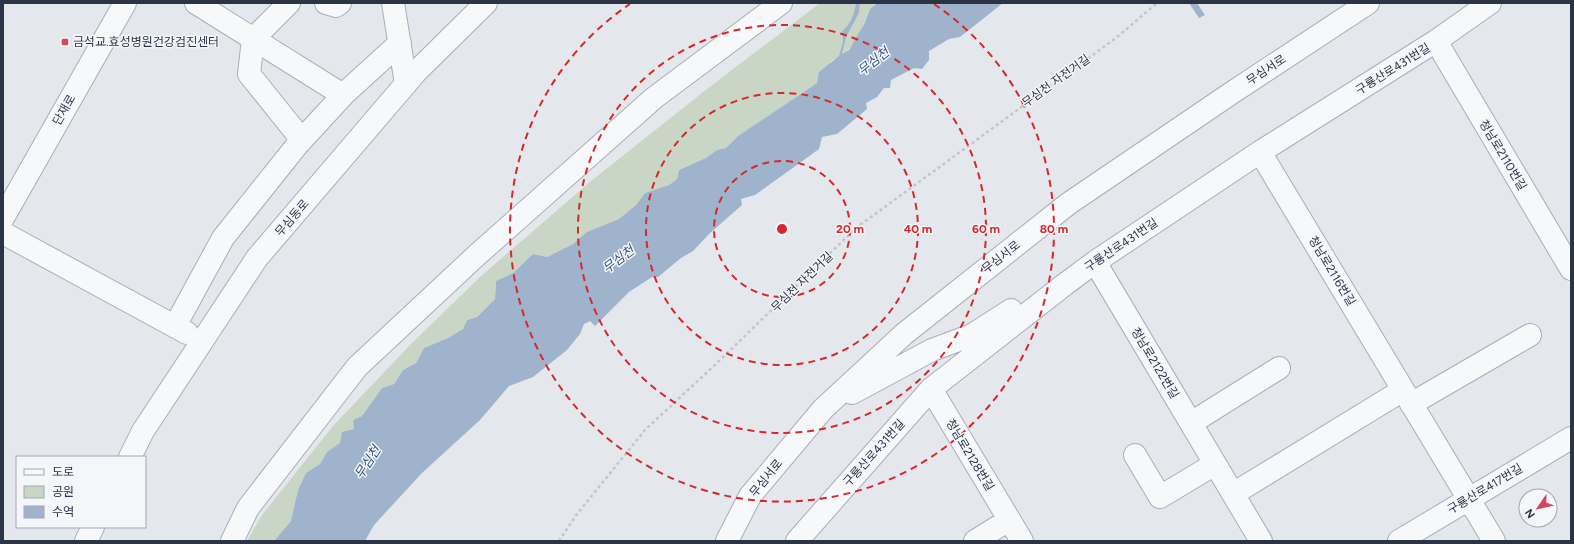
<svg xmlns="http://www.w3.org/2000/svg" width="1574" height="544" viewBox="0 0 1574 544" font-family="Figtree,'Noto Sans KR',sans-serif">
<style>
.green{fill:#c9d6c5}
.water{fill:#9fb4cc}
.lines{fill:none;stroke-linecap:round;stroke-linejoin:round}
.minor-casing{stroke:#a9aeb7;stroke-width:24}
.path{stroke:#c2c5cb;stroke-width:2.5;stroke-dasharray:3 3;stroke-linecap:butt}
.minor{stroke:#f7f8fa;stroke-width:22}
.ring{fill:none;stroke:#d62828;stroke-width:2;stroke-dasharray:7 5}
.poi-dot{fill:#d1495b;stroke:#f4f6f9;stroke-width:1.5}
.labels{text-anchor:middle;stroke-width:3;stroke-linejoin:round;paint-order:stroke}
.poi-label{font-size:12px;fill:#2b3445;stroke:#f4f6f9;text-anchor:start}
.street-label{font-size:12px;fill:#2b3445;stroke:#f4f6f9}
.water-label{font-size:13px;font-style:italic;fill:#34527a;stroke:#f4f6f9}
.centre{fill:#d62828;stroke:#f4f6f9;stroke-width:2}
.ring-label{font-size:12px;text-anchor:middle;font-weight:bold;fill:#d62828;stroke:#f4f6f9;stroke-width:3;stroke-linejoin:round;paint-order:stroke}
</style>
<rect width="100%" height="100%" fill="#e4e7ec"/>
<path class="green" d="M 820,3 L 856,3 C 854,14 851,24 842,31 L 843,42 L 839,57 L 832,60 L 817,83 L 738,136 L 726,148 L 717,150 L 706,158 L 679,170 L 677,179 L 669,185 L 645,193 L 636,205 L 619,219 L 587,232 L 573,244 L 547,257 L 533,254 L 513,273 L 496,281 L 495,299 L 477,317 L 467,320 L 463,329 L 448,338 L 424,348 L 416,363 L 403,370 L 394,384 L 382,388 L 362,416 L 353,420 L 355,429 L 341,443 L 327,452 L 320,464 L 306,473 L 298,490 L 291,521 L 274,541 L 247,541 L 262,515 L 333,426 L 410,345 L 480,277 L 591,181 L 707,89 Z
M 860,3 L 872,3 L 874,5 C 868,10 867,16 864,22 C 860,34 853,48 842,54 L 846,36 L 859,13 Z"/>
<path class="water" d="M 856,3 L 860,3 L 859,13 L 846,37 L 842,54 L 849,50 L 864,24 L 870,9 L 877,3 L 1003,3 L 960,37 L 949,39 L 929,51 L 929,60 L 922,69 L 914,68 L 891,80 L 890,88 L 884,88 L 877,97 L 866,103 L 867,109 L 837,134 L 822,137 L 819,149 L 755,195 L 741,199 L 742,205 L 709,234 L 693,251 L 681,258 L 658,277 L 652,277 L 629,292 L 595,326 L 590,321 L 584,324 L 580,334 L 567,350 L 533,377 L 509,386 L 480,420 L 422,473 L 374,525 L 365,541 L 274,541 L 291,521 L 298,490 L 306,473 L 320,464 L 327,452 L 340,443 L 342,432 L 354,429 L 353,420 L 362,416 L 382,388 L 394,384 L 403,370 L 416,363 L 424,348 L 448,338 L 463,329 L 467,320 L 477,317 L 495,299 L 496,281 L 513,273 L 533,254 L 547,257 L 573,244 L 587,232 L 619,219 L 636,205 L 645,193 L 669,185 L 677,179 L 679,170 L 706,158 L 717,150 L 726,148 L 738,136 L 817,83 L 819,72 L 839,56 L 843,42 L 842,31 C 851,24 854,14 856,3 Z
M 1189,3 L 1197,3 L 1205,15 L 1199,18 Z"/>
<g class="lines">
<defs>
<path id="minor" d="M 196,3 L 343,95
M 289,3 L 253,39 L 249,74 L 302,140
M 326,3 L 336,6 L 340,3
M 393,3 L 406,84
M 1436,41 L 1571,269
M 1260,152 L 1494,541
M 3,218 L 125,3
M 3,233 L 187,333
M 1095,262 L 1261,541
M 175,326 L 223,238 L 298,144 L 345,93 L 400,43
M 931,389 L 1022,541
M 852,393 L 932,350 L 972,335 L 1011,310
M 1411,404 L 1530,335
M 1191,423 L 1279,368
M 1135,455 L 1160,497 L 1215,464
M 130,457 L 143,431 L 257,258 L 416,72 L 486,3
M 1233,494 L 1403,390
M 86,541 L 93,527
M 232,541 L 248,508 L 357,367 L 477,255 L 654,98 L 781,3
M 727,541 L 750,496 L 823,409 L 904,334 L 1068,204 L 1233,92 L 1368,3
M 797,541 L 931,389 L 1064,285 L 1095,262 L 1260,152 L 1436,41 L 1490,3
M 975,541 L 1009,520
M 1399,541 L 1571,438"/>
</defs>
<use href="#minor" class="minor-casing"/>
<path class="path" d="M 559,541 L 577,514 L 645,430 L 718,362 L 856,228 L 1116,38 L 1157,3"/>
<use href="#minor" class="minor"/>
</g>
<g class="ring">
<circle cx="782" cy="229" r="68"/>
<circle cx="782" cy="229" r="136"/>
<circle cx="782" cy="229" r="204"/>
<path d="M934 4A272 272 0 1 1 630 4"/>
</g>
<rect class="poi-dot" x="61" y="38" width="8" height="8" rx="2"/>
<g class="labels">
<g class="poi-label">
<text x="73" y="46">금석교.효성병원건강검진센터</text>
</g>
<g class="street-label">
<text transform="translate(1393 69) rotate(-32)" y="4">구룡산로431번길</text>
<text transform="translate(1266 70) rotate(-33)" y="4">무심서로</text>
<text transform="translate(1056 81) rotate(-36)" y="4">무심천 자전거길</text>
<text transform="translate(64 110) rotate(-60)" y="4">단재로</text>
<text transform="translate(1503 155) rotate(59)" y="4">청남로2110번길</text>
<text transform="translate(292 218) rotate(-49)" y="4">무심동로</text>
<text transform="translate(1121 245) rotate(-34)" y="4">구룡산로431번길</text>
<text transform="translate(1001 257) rotate(-38)" y="4">무심서로</text>
<text transform="translate(1332 271) rotate(59)" y="4">청남로2116번길</text>
<text transform="translate(802 282) rotate(-44)" y="4">무심천 자전거길</text>
<text transform="translate(1155 363) rotate(59)" y="4">청남로2122번길</text>
<text transform="translate(874 453) rotate(-48)" y="4">구룡산로431번길</text>
<text transform="translate(970 455) rotate(59)" y="4">청남로2128번길</text>
<text transform="translate(766 478) rotate(-51)" y="4">무심서로</text>
<text transform="translate(1485 489) rotate(-31)" y="4">구룡산로417번길</text>
</g>
<g class="water-label">
<text transform="translate(873 61) rotate(-38)" y="5">무심천</text>
<text transform="translate(618 259) rotate(-37)" y="5">무심천</text>
<text transform="translate(367 462) rotate(-57)" y="5">무심천</text>
</g>
</g>
<circle cx="782" cy="229" r="6" class="centre"/>
<g class="ring-label">
<text x="850" y="233">20 m</text>
<text x="918" y="233">40 m</text>
<text x="986" y="233">60 m</text>
<text x="1054" y="233">80 m</text>
</g>
<rect width="1574" height="544" fill="none" stroke="#2b3445" stroke-width="8"/>
<rect x="16" y="456" width="130" height="72" fill="#f4f6f9" stroke="#a4a8b1"/>
<rect x="24" y="469" width="20" height="6" fill="#f7f8fa" stroke="#a4a8b1"/>
<text x="52" y="476" font-size="12" fill="#2b3445">도로</text>
<rect x="24" y="486" width="20" height="12" fill="#c9d6c5" stroke="#a4a8b1"/>
<text x="52" y="496" font-size="12" fill="#2b3445">공원</text>
<rect x="24" y="506" width="20" height="12" fill="#9fb4cc" stroke="#a4a8b1"/>
<text x="52" y="516" font-size="12" fill="#2b3445">수역</text>
<g transform="translate(1538 508) rotate(236)"><circle r="19" fill="#f4f6f9" stroke="#a4a8b1"/>
<path d="M0-3L7 15L0 10L-7 15Z" fill="#d1495b"/>
<text y="-6" font-size="11" font-weight="bold" text-anchor="middle" fill="#2b3445">N</text>
</g>
</svg>
